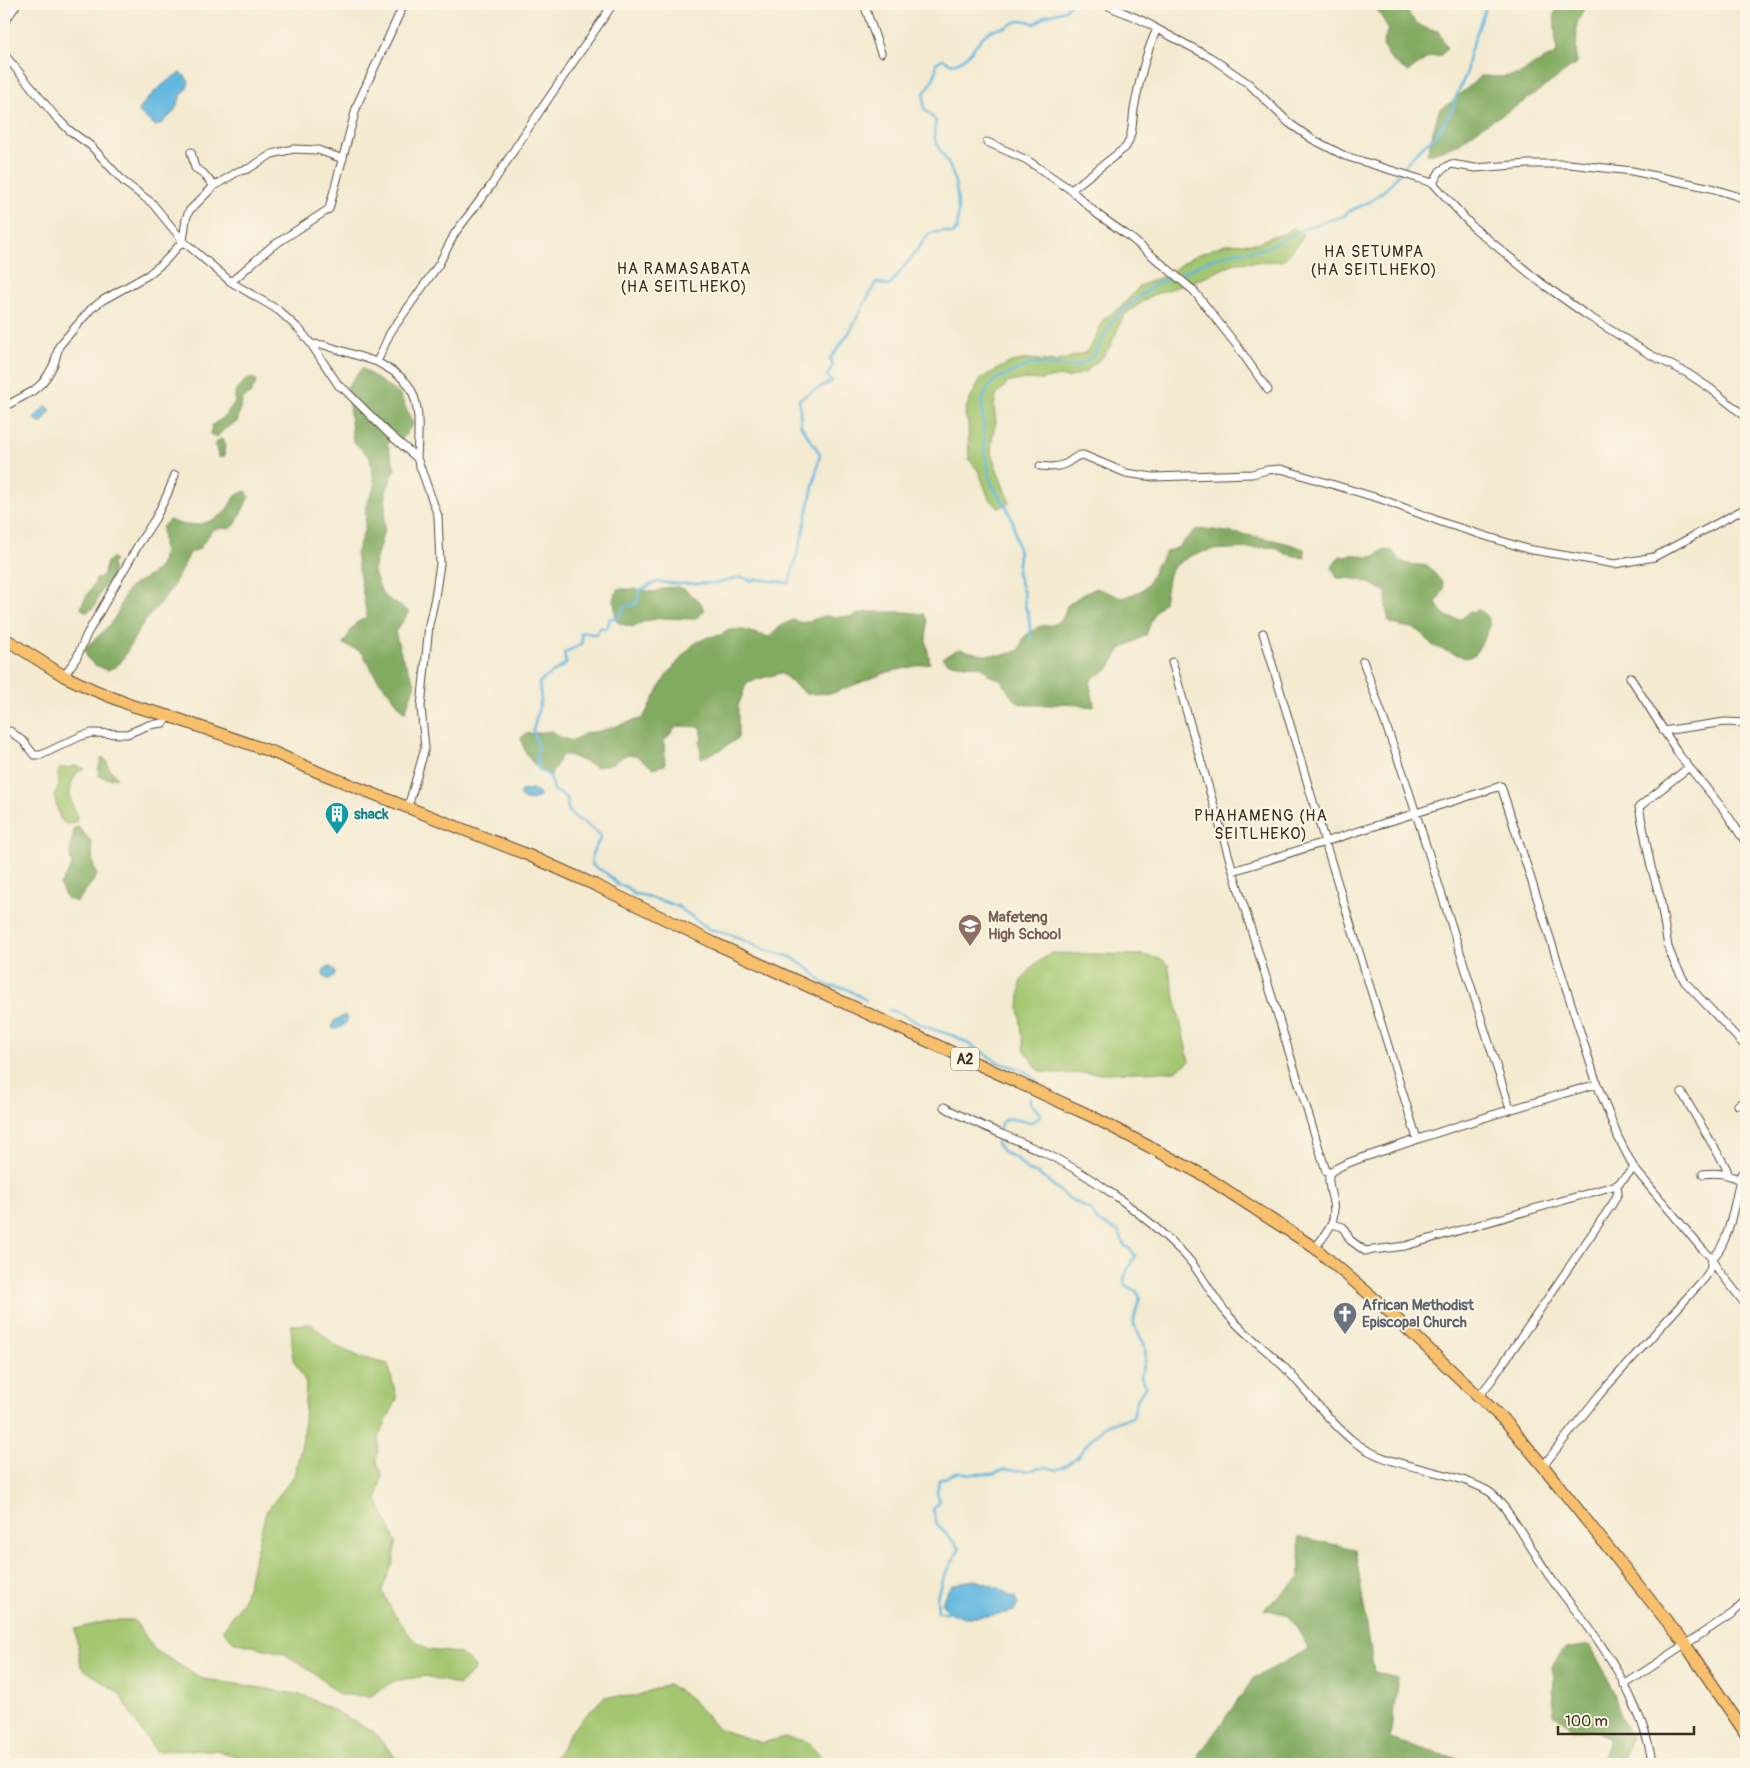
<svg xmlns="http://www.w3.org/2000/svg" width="1750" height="1768" viewBox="0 0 1750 1768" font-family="Pangolin,sans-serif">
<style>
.green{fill:#a3c66f;stroke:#6f7846}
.forest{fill:#82ab62;stroke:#5e6a40}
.water{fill:#64b8e0;stroke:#50717f}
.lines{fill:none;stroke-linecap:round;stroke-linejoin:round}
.stream{stroke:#64b8e0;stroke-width:2.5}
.street-casing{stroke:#574739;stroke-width:9}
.primary-casing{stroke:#574739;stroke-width:13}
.street{stroke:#fff;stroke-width:7}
.primary{stroke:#f8bf6c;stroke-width:11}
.labels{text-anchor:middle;stroke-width:4;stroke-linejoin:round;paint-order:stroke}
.shield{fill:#fcf5e5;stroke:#75675a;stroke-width:1}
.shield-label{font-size:14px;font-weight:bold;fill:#3b2a1e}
.culture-label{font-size:15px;font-weight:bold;fill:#0d838f;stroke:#fcf5e5;text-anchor:start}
.education-label{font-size:15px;font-weight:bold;fill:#785e54;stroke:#fcf5e5;text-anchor:start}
.worship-label{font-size:15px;font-weight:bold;fill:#5b616d;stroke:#fcf5e5;text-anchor:start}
.neighbourhood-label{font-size:16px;letter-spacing:1px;fill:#3b2a1e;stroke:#fcf5e5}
</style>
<rect width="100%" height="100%" fill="#fcf5e5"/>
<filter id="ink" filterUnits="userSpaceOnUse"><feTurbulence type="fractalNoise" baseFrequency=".02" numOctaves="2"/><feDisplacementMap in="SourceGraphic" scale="10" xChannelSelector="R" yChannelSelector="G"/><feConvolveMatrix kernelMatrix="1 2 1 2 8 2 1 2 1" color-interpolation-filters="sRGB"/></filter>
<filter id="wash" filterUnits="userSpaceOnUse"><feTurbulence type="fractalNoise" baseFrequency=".0096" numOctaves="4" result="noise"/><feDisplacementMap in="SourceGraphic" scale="20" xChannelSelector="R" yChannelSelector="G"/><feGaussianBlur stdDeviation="1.12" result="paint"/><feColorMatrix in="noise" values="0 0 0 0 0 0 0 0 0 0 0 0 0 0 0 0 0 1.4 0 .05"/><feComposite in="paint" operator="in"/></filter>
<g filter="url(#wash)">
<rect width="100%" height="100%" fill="#f3ead0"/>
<path class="green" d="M 1293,228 L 1300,231 L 1303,235 L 1300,242 L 1282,261 L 1235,263 L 1201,279 L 1152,295 L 1124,315 L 1110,347 L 1102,358 L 1091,366 L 1086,372 L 1068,378 L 1059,376 L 1042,380 L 1024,379 L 1007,383 L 996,396 L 994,407 L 996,422 L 992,439 L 991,453 L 1005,491 L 1008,496 L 1009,503 L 999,508 L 989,499 L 979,472 L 969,459 L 968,424 L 965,415 L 966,408 L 980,379 L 1011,362 L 1029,359 L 1055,362 L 1085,353 L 1092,345 L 1103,320 L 1122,306 L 1140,286 L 1153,280 L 1165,276 L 1192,257 L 1225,244 L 1256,243 L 1273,236 L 1283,234 Z
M 76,766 L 85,769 L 77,772 C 68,789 67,798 77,814 L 76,822 L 67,824 L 60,819 L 54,795 L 59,786 L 58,774 L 60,768 L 67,768 Z
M 1051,953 L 1142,955 L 1162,959 L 1168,965 L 1189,1062 L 1175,1071 L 1060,1074 L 1039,1071 L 1024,1049 L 1019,1008 L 1021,981 L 1035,964 Z
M 312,1324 L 335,1346 L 360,1357 L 388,1364 L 397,1399 L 380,1434 L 377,1462 L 382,1476 L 377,1500 L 396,1542 L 394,1560 L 382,1590 L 392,1611 L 411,1637 L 428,1650 L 460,1653 L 476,1668 L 459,1685 L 426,1676 L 394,1681 L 371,1696 L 339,1695 L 320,1677 L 283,1653 L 234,1642 L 223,1630 L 244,1599 L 266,1512 L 294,1476 L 303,1440 L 306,1383 L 293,1359 L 291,1325 Z
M 112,1620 L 134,1620 L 155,1650 L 203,1679 L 263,1688 L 306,1696 L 373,1731 L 401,1764 L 258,1764 L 216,1750 L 156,1751 L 138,1726 L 119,1693 L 81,1667 L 75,1629 Z
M 668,1684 L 690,1698 L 718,1729 L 762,1743 L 785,1737 L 806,1741 L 828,1764 L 550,1764 L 564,1745 L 570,1732 L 604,1697 L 636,1696 Z"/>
<path class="forest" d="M 1374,4 L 1401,4 C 1412,18 1419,30 1438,31 L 1447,49 L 1440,56 L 1429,57 L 1408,72 L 1391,60 L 1383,46 L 1388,28 Z
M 1562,4 L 1586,4 L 1577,23 L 1576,64 L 1525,101 L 1481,127 L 1457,145 L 1427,155 L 1439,110 L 1450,103 L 1481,76 L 1503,77 L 1521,74 L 1533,65 L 1557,53 L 1554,14 Z
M 362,368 L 400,395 L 413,424 L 403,438 L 387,443 L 395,468 L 386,492 L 384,530 L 373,570 L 383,595 L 409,612 L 395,632 L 402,657 L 415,683 L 405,713 L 374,674 L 362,652 L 343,644 L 356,623 L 367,617 L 356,554 L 365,528 L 366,505 L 375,487 L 370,458 L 353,441 L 347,387 Z
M 250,378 L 257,380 L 251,393 L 243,398 L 237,422 L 223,430 L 218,436 L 214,437 L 210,434 L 212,425 L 223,418 L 235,402 L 235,393 L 241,384 Z
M 221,439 L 225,442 L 224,457 L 218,457 L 215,443 Z
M 246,491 L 249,496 L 236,524 L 231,528 L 213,529 L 199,549 L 190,553 L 172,588 L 141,626 L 121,662 L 115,667 L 107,670 L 95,665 L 87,658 L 85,648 C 98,636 108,629 117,614 C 122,605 122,595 131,587 C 140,579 155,576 161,564 C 166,552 162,540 162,527 L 169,520 C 175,522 182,525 188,525 C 199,526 218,520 225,512 C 232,503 233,494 246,491 Z
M 1208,529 C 1241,535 1273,537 1304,549 L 1305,558 L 1286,554 L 1274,547 L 1210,550 L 1192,555 L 1176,565 L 1169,574 L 1164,602 L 1155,612 L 1146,635 L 1121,649 L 1107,671 L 1095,676 L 1090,682 C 1090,691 1094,698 1094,707 L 1063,703 L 1052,705 L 1026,705 L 1018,703 L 1011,696 L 1001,680 L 990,676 L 983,667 L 949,663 L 942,658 L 959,649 L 984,655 L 1004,655 L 1019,650 L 1024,637 L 1040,626 L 1053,625 L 1063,618 L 1067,606 L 1077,598 L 1096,588 L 1122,598 L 1139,592 L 1148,584 L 1157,564 L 1167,551 L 1177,548 L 1195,530 Z
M 1383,550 L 1393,551 C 1404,569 1411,563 1428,566 L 1441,581 L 1444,588 L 1436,603 C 1442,615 1448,619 1461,619 L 1470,612 L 1479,610 C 1501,623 1482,638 1475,655 L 1465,658 C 1455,653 1444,651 1434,646 C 1428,643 1425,633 1417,630 C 1408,626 1398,627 1389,622 L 1386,608 L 1387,593 C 1369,581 1359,578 1337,578 L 1332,567 L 1340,556 C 1345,556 1352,554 1357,555 C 1370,558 1371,559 1383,550 Z
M 112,557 L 115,560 L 112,565 L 113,577 C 109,582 102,587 100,593 C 95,603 97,608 86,612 L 81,608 C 84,597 92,590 96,579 L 103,576 L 107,562 Z
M 678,587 L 684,589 L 701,603 L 704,611 L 695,619 L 661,618 L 645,621 L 632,627 L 621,624 L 616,621 L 614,600 L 617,589 L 635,589 L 654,592 L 665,588 Z
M 866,612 L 906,612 L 924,614 L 927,621 L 926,641 L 930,663 L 888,672 L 833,693 L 806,694 L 781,673 L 747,682 L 738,706 L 738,738 L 720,750 L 701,758 L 700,741 L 703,739 L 701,727 L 677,726 L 664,741 L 665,765 L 653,768 L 637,756 L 626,755 L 611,764 L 596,767 L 569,755 L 562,755 L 550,776 C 534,767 525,757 521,738 L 525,734 L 552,731 L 561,738 L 573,741 L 586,733 L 600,731 L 643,718 L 666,676 L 687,651 L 694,644 L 708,637 L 721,635 L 729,630 L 743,630 L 769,637 L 782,625 L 793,620 L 803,623 L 824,616 L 850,617 Z
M 102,757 L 107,761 L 109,768 L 117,777 L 111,779 L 99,776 L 98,770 Z
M 78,827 L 91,841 L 93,864 L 97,876 L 77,902 L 66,898 L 60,885 L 72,866 C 68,854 72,842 74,828 Z
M 1299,1537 L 1355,1549 L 1374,1672 L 1398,1677 L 1390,1739 L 1472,1764 L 1199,1764 L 1198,1756 L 1254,1678 L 1309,1649 L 1289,1615 L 1264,1609 L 1300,1578 Z
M 1590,1645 L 1610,1682 L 1623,1721 L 1631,1738 L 1625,1756 L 1630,1764 L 1601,1764 L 1609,1739 L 1596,1731 L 1573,1729 L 1553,1713 L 1554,1679 L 1552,1665 L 1565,1649 Z"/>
<path class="water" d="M 180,73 L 185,76 L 189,82 L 187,89 L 181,96 L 174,112 L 161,124 L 156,126 L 143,116 L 139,111 C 144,99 168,79 180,73 Z
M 46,406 L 51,410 L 41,424 L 34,418 Z
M 532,789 L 538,792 L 540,797 C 532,800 525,803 519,795 L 521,791 Z
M323 973a6 6 0 1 1 12 0a6 6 0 1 1-12 0Z
M 345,1015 L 348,1019 C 345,1025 339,1031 332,1028 L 334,1021 Z
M 976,1580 L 1001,1589 L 1008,1595 L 1015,1597 L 1018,1605 L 1014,1611 C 995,1615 951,1626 942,1603 C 949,1582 956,1583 976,1580 Z"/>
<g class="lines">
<path class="stream" d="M 1031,640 L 1029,618 L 1025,605 L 1024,594 L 1017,573 L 1019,555 L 1013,522 L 1007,508 L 991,483 L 985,452 L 982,402 L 987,389 L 995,380 L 1031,364 L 1075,367 L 1093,357 L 1114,318 L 1155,284 L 1176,276 L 1209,260 L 1236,252 L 1264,249 L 1305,228 L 1344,216 L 1348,212 L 1371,201 L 1388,187 L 1416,152 L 1437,134 L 1453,108 L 1455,99 L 1467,72 L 1467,65 L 1470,52 L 1487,4
M 866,1000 L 845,988 L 830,986 L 823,983 L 812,971 L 791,957 L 763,949 L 729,934 L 709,929 L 677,906 L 646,896 L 634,894 L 625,886 L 618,885 L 606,873 L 592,865 L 592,854 L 601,837 C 593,825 574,821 569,811 C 567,807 567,802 567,798 L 554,790 L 550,776 L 539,770 L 536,754 L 538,747 L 533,731 L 541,699 L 539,683 C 547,675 558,671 566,663 L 564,653 C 570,648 578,649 582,642 L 581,634 L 583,632 L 596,635 L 600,627 L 604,629 L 607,628 L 610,618 L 619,618 L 624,607 L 628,605 L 633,606 L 637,602 L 640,590 L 657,582 L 678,584 L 717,583 L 742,577 L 752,581 L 756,579 L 789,583 L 803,533 L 820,454 L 801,426 L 799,399 L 832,381 L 827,376 L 833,365 L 830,359 L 849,333 L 876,282 L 889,286 L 930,233 L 943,231 L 952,234 L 957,229 C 959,212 958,192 953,175 C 947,153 929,147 936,121 L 924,108 L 924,93 L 930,85 L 936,72 L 936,63 L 943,59 L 952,64 C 971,60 976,39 990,31 C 995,28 1000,29 1005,27 C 1018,22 1020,17 1035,24 L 1045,16 L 1065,10 L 1070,4
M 889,1010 L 900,1013 L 926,1027 L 957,1037 L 1000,1063 L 1023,1070 L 1037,1080
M 948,1612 L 938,1612 L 937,1597 L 941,1583 L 959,1549 L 955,1543 L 937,1525 L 933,1509 L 940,1501 L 937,1493 L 939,1480 L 959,1472 L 970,1474 L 992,1474 L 1005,1469 L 1025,1471 L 1047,1467 L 1056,1470 L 1065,1466 L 1078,1456 L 1092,1438 L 1108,1424 L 1133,1417 L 1137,1400 L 1146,1386 L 1141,1376 C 1145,1364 1149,1349 1141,1338 C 1138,1333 1133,1327 1134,1320 C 1135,1313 1138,1304 1140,1297 L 1136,1291 L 1125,1285 L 1124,1280 L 1127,1271 L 1135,1255 L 1131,1250 L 1125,1246 L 1119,1232 L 1097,1221 L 1091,1210 L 1068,1198 L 1048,1181 L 1036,1173 L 1028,1171 L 1017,1159 L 1005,1153 L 997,1144 C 1000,1094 1023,1137 1041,1115 L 1030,1102 L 1030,1097"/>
</g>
</g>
<g filter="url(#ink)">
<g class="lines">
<defs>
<path id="street" d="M 864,4 L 881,53
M 1108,4 L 1109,6 C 1123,13 1145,20 1157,29
M 4,23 L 17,4
M 4,54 L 55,116 L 69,130 L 91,146 L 124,182 L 152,203 L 183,241 L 231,282 L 278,310 L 300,330 L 311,344 L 324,345 L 377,362
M 987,142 L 1027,160 L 1071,190 L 1097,214 L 1131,238 L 1194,291 L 1238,347 L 1268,390
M 191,152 L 195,168 L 203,173 L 214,186
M 1433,183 L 1440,171 L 1451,164 L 1475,168 L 1528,164 L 1569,164 L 1632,171 L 1711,188 L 1746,199
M 1071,190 L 1126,147 C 1133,135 1132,123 1134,109 C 1139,83 1145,54 1157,29 L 1210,57 L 1249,84 L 1289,123 L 1312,139 L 1345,156 L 1433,183 L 1473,227 L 1540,282 L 1585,314 L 1649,354 L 1687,373 L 1711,389 L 1746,417
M 231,282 L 271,247 L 329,209 L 357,105 L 404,4
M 311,344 L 339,386 L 344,389 L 388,433 L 417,458 L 438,516 L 440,564 L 435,597 L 429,625 L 421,707 L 425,748 L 408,807
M 4,407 L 33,391 L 42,383 L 48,375 L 54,364 L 59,346 L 91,309 L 103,300 L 148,275 L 165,261 L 183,241 L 186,219 L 189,211 L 214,186 L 239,171 L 248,169 L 272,154 L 293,149 L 318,150 L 343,159
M 417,458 C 418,434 423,397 403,379 C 396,372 386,367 377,362 L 390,333 L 439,264 L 455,233 L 490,187 L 529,127 L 613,4
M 1040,466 C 1049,467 1056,468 1065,464 C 1072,461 1075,455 1083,455 L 1126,473 L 1153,477 L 1252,474 L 1267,470 L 1281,469 L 1381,499 L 1444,523 L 1527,549 L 1615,564 L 1654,557 L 1746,508
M 1263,633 L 1325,842 L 1417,1139
M 1363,661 L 1404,776 L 1510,1109
M 1172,662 L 1233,871 L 1326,1171 L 1329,1174
M 64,676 L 77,657 L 87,634 L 140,542 L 155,519 L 167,495 L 175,475
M 1630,677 L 1680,756 L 1724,810 L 1746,843
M 4,731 L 10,731 L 24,742 L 34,755 L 41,755 L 81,736 L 92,733 L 127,734 L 149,725 L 163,723 L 169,716
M 1663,731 L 1725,722 L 1746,723
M 1689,767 L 1639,807 L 1651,867 L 1660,897 L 1668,947 L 1674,962 L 1685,982 L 1746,1047
M 1233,871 L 1501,786 L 1597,1084
M 1682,1093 L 1723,1162 L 1727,1170 L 1726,1174
M 1738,1105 L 1746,1100
M 944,1107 C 977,1125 1011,1137 1045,1153 C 1093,1176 1146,1216 1183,1253 C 1200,1270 1210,1293 1225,1311 C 1241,1332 1264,1347 1283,1366 C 1307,1390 1326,1419 1352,1440 C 1390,1471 1446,1467 1488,1491 C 1503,1499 1533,1551 1544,1568 C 1561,1595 1584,1618 1601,1645 C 1616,1666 1629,1692 1639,1716 C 1646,1731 1649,1748 1653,1764
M 1703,1174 C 1719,1172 1725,1174 1739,1179
M 1332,1224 L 1343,1227 L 1350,1240 L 1365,1251 L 1405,1246 L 1617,1185 L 1634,1168
M 1315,1248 C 1329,1230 1338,1221 1332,1198 C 1330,1190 1328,1182 1329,1174 C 1337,1164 1375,1154 1389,1149 C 1458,1125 1527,1104 1597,1084 L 1618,1137 L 1634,1168 L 1702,1249 L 1712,1258 C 1729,1247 1736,1195 1741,1174 L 1746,1170
M 1712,1258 L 1717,1268 L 1746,1305
M 1479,1396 L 1491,1381 L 1613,1203 L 1618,1193 L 1617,1185
M 1543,1466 L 1600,1394 L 1704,1279 L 1710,1270 L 1712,1258
M 1624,1685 L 1733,1613 L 1746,1601"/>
<path id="primary" d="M 4,638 L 64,676 L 94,690 L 133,706 L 169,716 L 275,753 L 318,772 L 528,855 L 595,885 L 714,943 L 1091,1116 L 1203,1175 L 1315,1248 L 1383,1306 L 1508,1424 L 1543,1466 L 1685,1644 L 1746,1734"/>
</defs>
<use href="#street" class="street-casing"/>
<use href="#primary" class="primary-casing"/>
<use href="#street" class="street"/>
<use href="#primary" class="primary"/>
</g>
</g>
<defs>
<symbol id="building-pin" viewBox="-11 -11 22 30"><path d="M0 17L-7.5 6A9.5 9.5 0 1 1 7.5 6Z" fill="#0f9aa8" stroke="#fcf5e5"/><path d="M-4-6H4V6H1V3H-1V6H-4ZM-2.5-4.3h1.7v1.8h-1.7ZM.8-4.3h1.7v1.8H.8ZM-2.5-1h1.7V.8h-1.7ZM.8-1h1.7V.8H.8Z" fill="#fff"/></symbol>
<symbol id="school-pin" viewBox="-11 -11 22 30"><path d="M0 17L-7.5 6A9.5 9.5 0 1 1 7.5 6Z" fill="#8d6e63" stroke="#fcf5e5"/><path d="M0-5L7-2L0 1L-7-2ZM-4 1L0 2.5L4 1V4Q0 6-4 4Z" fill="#fff"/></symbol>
<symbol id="church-pin" viewBox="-11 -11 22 30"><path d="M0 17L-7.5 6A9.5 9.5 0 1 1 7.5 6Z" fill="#6b7280" stroke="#fcf5e5"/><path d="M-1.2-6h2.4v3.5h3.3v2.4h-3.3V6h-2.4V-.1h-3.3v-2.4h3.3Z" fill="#fff"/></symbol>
</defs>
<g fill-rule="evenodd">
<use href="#building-pin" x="323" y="800" width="28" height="38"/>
<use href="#school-pin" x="956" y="912" width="28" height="38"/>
<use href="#church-pin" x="1331" y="1300" width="28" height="38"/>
</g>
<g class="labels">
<rect class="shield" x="951" y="1047.5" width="28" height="23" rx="4"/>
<g class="shield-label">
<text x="965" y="1064">A2</text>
</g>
<g class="culture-label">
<text x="354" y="819">shack</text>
</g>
<g class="education-label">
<text x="988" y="922">Mafeteng<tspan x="988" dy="17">High School</tspan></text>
</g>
<g class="worship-label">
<text x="1362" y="1310">African Methodist<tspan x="1362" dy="17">Episcopal Church</tspan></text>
</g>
<g class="neighbourhood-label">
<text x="1374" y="257">HA SETUMPA<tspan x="1374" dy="18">(HA SEITLHEKO)</tspan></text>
<text x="684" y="274">HA RAMASABATA<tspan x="684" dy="18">(HA SEITLHEKO)</tspan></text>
<text x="1261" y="821">PHAHAMENG (HA<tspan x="1261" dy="18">SEITLHEKO)</tspan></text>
</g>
</g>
<rect width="1750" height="1768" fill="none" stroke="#fcf5e5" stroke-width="20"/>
<path d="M1558 1726v8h136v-8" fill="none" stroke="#3b2a1e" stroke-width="2.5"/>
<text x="1565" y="1726" font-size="15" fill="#3b2a1e" stroke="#fcf5e5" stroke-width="4" paint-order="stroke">100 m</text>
</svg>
